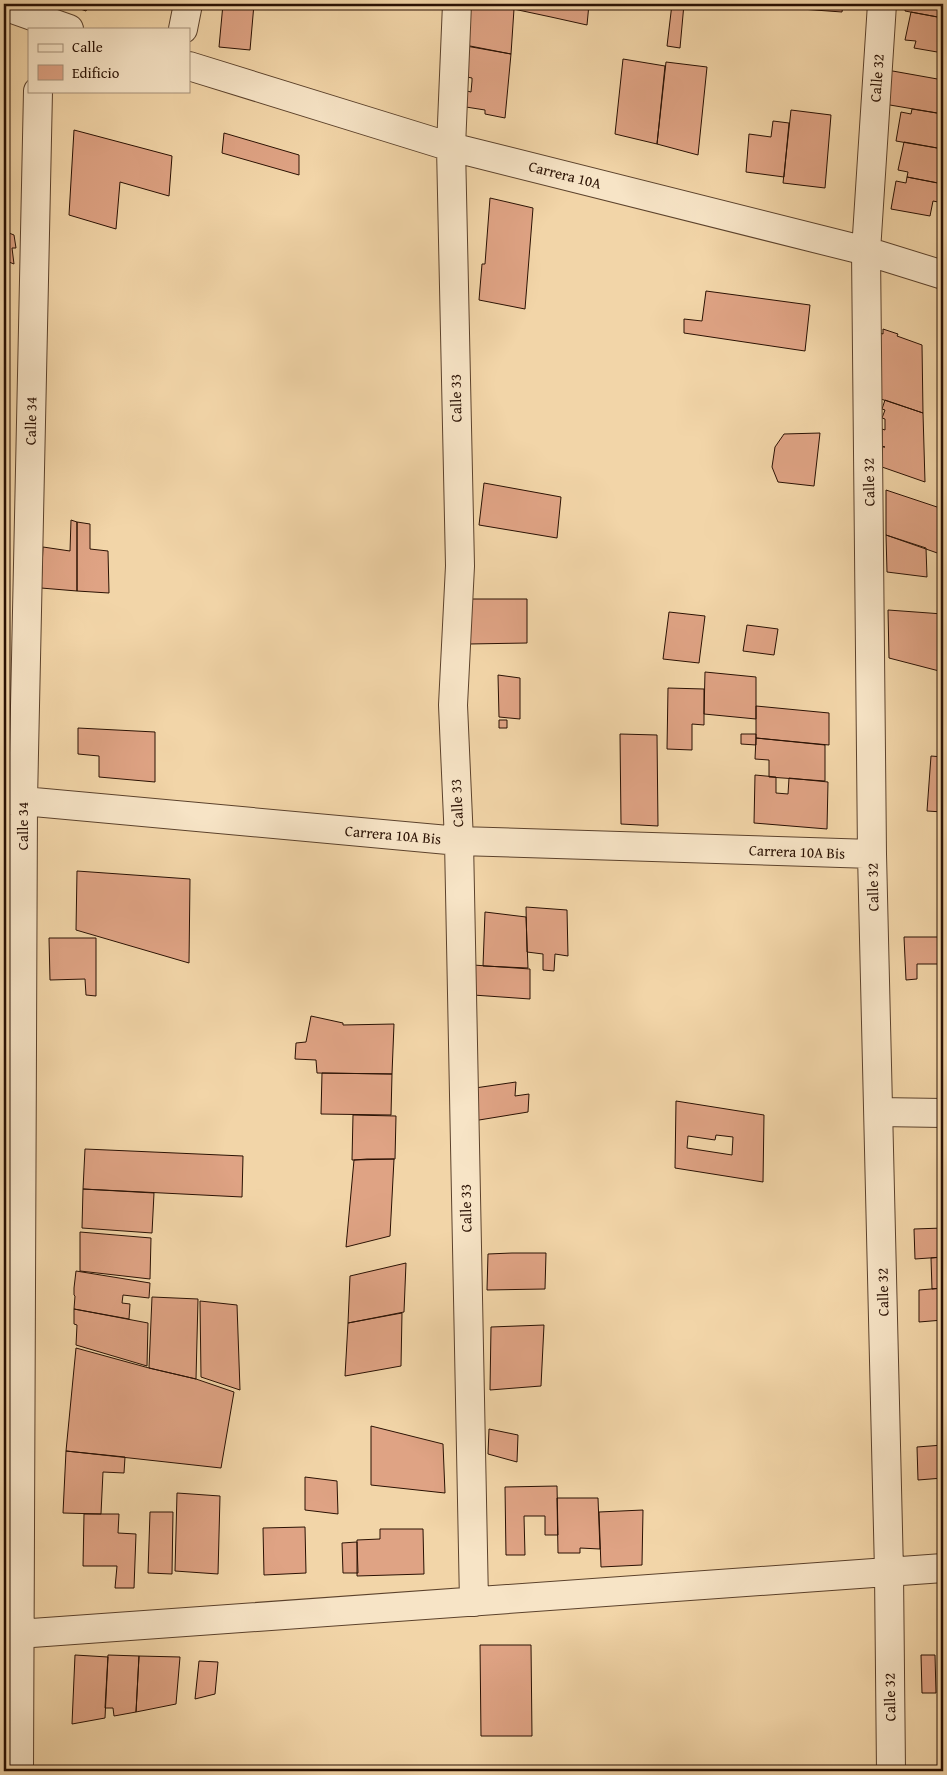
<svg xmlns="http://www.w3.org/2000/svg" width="947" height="1775" viewBox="0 0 947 1775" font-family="'Gentium Book Plus',serif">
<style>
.building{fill:#dfa384;stroke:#2a1103;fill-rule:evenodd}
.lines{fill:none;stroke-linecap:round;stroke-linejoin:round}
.minor-casing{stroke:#5c422c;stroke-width:30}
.minor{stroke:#f7e4c6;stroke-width:28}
.labels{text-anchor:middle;stroke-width:4;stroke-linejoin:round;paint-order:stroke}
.street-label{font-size:15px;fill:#2a1103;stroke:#f7e4c6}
</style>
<rect width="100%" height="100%" fill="#f2d5a8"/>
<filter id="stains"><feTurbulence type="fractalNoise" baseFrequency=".004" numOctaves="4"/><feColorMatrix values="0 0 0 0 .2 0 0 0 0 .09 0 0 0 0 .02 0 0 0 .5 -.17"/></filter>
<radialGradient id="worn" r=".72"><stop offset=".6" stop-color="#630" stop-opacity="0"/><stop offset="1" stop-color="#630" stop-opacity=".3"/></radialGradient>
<path class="building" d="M 67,4 L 89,4 L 86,11 Z
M 223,4 L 254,4 L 250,50 L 219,47 Z
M 467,4 L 490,4 L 514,9 L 511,54 L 466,46 Z
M 490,4 L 589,4 L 587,25 L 551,17 Z
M 672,4 L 684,4 L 680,48 L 667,46 Z
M 802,4 L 843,4 L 842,12 L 801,9 Z
M 906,4 L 943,4 L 943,18 L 905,11 Z
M 911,12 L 943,18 L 943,53 L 914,48 L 916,41 L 905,40 Z
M 465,45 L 511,54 L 505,118 L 485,114 L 485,110 L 466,107 L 467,91 L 471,92 L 472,81 L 472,78 L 467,77 Z
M 623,59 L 665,66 L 657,144 L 615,134 Z
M 666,62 L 707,67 L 698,155 L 657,144 Z
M 887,70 L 943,80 L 943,114 L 884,104 Z
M 912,109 L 943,114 L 943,149 L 896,141 L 901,112 L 911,114 Z
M 791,110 L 831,115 L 825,188 L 783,183 Z
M 773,121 L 789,123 L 784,177 L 746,172 L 749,134 L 771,137 Z
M 74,130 L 172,156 L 169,196 L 120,182 L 116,229 L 69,215 Z
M 224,133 L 299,155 L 299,175 L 222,153 Z
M 904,142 L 943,149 L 943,184 L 907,177 L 908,172 L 898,170 Z
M 907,177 L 943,184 L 943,203 L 933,201 L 930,216 L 891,209 L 896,181 L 906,183 Z
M 490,198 L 533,208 L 525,309 L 479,300 L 482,264 L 485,264 Z
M 4,231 L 14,235 L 16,248 L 12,248 L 14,264 L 4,260 Z
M 706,291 L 810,305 L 805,351 L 684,333 L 684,319 L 702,321 Z
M 883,329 L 898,334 L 897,336 L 922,345 L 923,413 L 881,399 L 880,333 L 883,334 Z
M 885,400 L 923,413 L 925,482 L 882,467 L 882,447 L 885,447 L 882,446 L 882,429 L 885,430 L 885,419 L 882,418 L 885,410 L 882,409 Z
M 820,433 L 814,486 L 778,482 L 772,467 L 775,447 L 784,434 Z
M 484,483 L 561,497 L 557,538 L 479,525 Z
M 886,490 L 943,509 L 943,555 L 886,535 Z
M 71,520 L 77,522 L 77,591 L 41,588 L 43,547 L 70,551 Z
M 77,522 L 90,524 L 90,549 L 108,551 L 109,593 L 77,591 Z
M 886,535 L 926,548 L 927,577 L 887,572 Z
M 468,599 L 527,599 L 527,643 L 469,644 Z
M 888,610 L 943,614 L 943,672 L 889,658 Z
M 669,612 L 705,616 L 699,663 L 663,659 Z
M 747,625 L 778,629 L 774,655 L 743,651 Z
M 705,672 L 756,677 L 756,719 L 704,714 Z
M 498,675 L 520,678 L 520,719 L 499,717 Z
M 668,688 L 704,689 L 704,725 L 692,724 L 692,750 L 667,749 Z
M 756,706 L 829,713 L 829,745 L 756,738 Z
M 499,720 L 507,720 L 507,728 L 499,728 Z
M 78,728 L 155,732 L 155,782 L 99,777 L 99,756 L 78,754 Z
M 620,734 L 657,735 L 658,826 L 621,824 Z
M 741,734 L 756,734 L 756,745 L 741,744 Z
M 756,738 L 825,745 L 825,781 L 769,777 L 769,760 L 755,759 Z
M 931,756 L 943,757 L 943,812 L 927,811 Z
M 755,775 L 776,777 L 776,793 L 788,794 L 789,778 L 828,782 L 827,829 L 754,823 Z
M 77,871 L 190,879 L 189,963 L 76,930 Z
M 526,907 L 567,910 L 568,956 L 555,954 L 554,971 L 543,970 L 543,954 L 527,952 Z
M 485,912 L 526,917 L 528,968 L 483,966 Z
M 904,937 L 943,937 L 943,964 L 917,964 L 917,979 L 906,980 Z
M 49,938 L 96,938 L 96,996 L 86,995 L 85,979 L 50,980 Z
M 473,965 L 530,969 L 530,999 L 473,995 Z
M 311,1016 L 343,1023 L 343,1025 L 394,1024 L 392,1074 L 317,1073 L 316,1060 L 295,1059 L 296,1043 L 306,1042 Z
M 322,1073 L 392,1074 L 391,1115 L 321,1114 Z
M 516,1082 L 515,1096 L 529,1094 L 528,1112 L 473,1121 L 475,1088 Z
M 676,1101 L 764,1115 L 763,1182 L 675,1168 ZM 716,1135 L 733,1137 L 732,1155 L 687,1148 L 688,1136 L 715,1140 Z
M 353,1115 L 396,1116 L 395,1159 L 352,1160 Z
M 85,1149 L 243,1156 L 242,1197 L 83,1189 Z
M 367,1159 L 394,1159 L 390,1236 L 346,1247 L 354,1160 Z
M 83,1189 L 154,1193 L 152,1233 L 82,1228 Z
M 943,1228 L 943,1257 L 915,1259 L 914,1229 Z
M 80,1232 L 151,1238 L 150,1279 L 80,1271 Z
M 512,1253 L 546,1253 L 545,1289 L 487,1290 L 488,1254 Z
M 943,1257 L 943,1288 L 932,1289 L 931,1258 Z
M 406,1263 L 404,1312 L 348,1323 L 350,1276 Z
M 76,1271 L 150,1283 L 149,1298 L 123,1295 L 122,1303 L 130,1304 L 129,1319 L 74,1309 L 75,1296 L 74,1295 L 74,1288 Z
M 943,1288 L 943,1320 L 919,1322 L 919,1290 Z
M 152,1297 L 198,1299 L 196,1379 L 149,1368 Z
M 200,1301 L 237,1305 L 240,1390 L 201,1377 Z
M 74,1309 L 148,1323 L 147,1366 L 76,1345 L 77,1325 L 74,1324 Z
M 402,1313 L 401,1366 L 345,1376 L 348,1323 Z
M 544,1325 L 541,1386 L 490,1390 L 491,1327 Z
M 76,1348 L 149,1368 L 196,1379 L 234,1392 L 221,1468 L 66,1451 Z
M 4,1409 L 10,1409 L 10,1435 L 4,1435 Z
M 371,1426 L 443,1444 L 445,1493 L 371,1485 Z
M 489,1429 L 518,1435 L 517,1462 L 488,1454 Z
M 4,1435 L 10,1435 L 10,1504 L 4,1503 Z
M 943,1445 L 943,1478 L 918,1480 L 917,1447 Z
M 66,1451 L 125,1457 L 124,1473 L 103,1472 L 101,1514 L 63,1513 Z
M 305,1477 L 337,1481 L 338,1514 L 305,1510 Z
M 557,1486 L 558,1535 L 545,1535 L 545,1516 L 524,1516 L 525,1555 L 506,1555 L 505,1487 Z
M 177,1493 L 220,1496 L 218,1574 L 175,1571 Z
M 557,1498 L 598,1498 L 600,1549 L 580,1548 L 580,1553 L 558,1553 Z
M 643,1510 L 642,1565 L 601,1567 L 599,1512 Z
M 939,1511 L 943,1511 L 943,1537 L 940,1537 Z
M 150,1512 L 173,1512 L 172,1574 L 148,1573 Z
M 84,1514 L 119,1514 L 118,1533 L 136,1534 L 134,1588 L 115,1588 L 117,1566 L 83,1566 Z
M 305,1527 L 306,1573 L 264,1575 L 263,1528 Z
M 380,1529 L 423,1529 L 424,1574 L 357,1576 L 357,1540 L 380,1539 Z
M 357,1542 L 358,1573 L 343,1573 L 342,1543 Z
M 480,1645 L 531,1645 L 532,1736 L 481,1736 Z
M 75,1655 L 108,1657 L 105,1718 L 72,1724 Z
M 108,1655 L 139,1656 L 136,1712 L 114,1716 L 113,1708 L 105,1708 Z
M 921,1655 L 935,1655 L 936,1693 L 922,1693 Z
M 139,1656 L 180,1657 L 176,1704 L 136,1712 Z
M 199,1661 L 218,1662 L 215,1694 L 195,1699 Z"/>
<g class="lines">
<defs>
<path id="minor" d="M 457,4 L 451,147 L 460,566 L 453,705 L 459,841 L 474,1602
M 882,4 L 866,251 L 872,854 L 889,1572 L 891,1771
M 4,6 L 69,29
M 183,29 L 188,4
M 189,66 L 451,147 L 866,251 L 943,275
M 4,800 L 23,801 L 459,841 L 872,854
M 879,1112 L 943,1113
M 4,1635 L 943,1568
M 19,1771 L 23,801 L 38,91"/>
</defs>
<use href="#minor" class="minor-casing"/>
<use href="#minor" class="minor"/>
</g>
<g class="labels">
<g class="street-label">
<text transform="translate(877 78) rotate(-86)" y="5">Calle 32</text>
<text transform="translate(565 175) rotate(14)" y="5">Carrera 10A</text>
<text transform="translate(456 398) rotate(-91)" y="5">Calle 33</text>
<text transform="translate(31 421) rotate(-89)" y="5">Calle 34</text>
<text transform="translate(869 482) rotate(-91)" y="5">Calle 32</text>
<text transform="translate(457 803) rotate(-93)" y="5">Calle 33</text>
<text transform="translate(23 826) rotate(-90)" y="5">Calle 34</text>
<text transform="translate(393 835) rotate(5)" y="5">Carrera 10A Bis</text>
<text transform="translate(797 852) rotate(2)" y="5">Carrera 10A Bis</text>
<text transform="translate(873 887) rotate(-91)" y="5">Calle 32</text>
<text transform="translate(466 1208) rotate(-91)" y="5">Calle 33</text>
<text transform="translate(883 1292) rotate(-91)" y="5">Calle 32</text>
<text transform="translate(890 1697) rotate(-91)" y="5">Calle 32</text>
</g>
</g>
<rect width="947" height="1775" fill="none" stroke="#f2d5a8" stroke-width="20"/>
<rect x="5" y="5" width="937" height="1765" fill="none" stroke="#2a1103" stroke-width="2.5"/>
<rect x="10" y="10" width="927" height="1755" fill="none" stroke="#2a1103"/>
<rect x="28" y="28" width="162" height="65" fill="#f7e4c6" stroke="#a59078"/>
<rect x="38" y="44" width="25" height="8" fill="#f7e4c6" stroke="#a59078"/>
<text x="72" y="52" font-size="15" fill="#2a1103">Calle</text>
<rect x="38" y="65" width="25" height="15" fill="#dfa384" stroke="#a59078"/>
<text x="72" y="78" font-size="15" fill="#2a1103">Edificio</text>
<rect width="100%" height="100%" filter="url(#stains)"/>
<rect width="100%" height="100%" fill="url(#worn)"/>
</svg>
